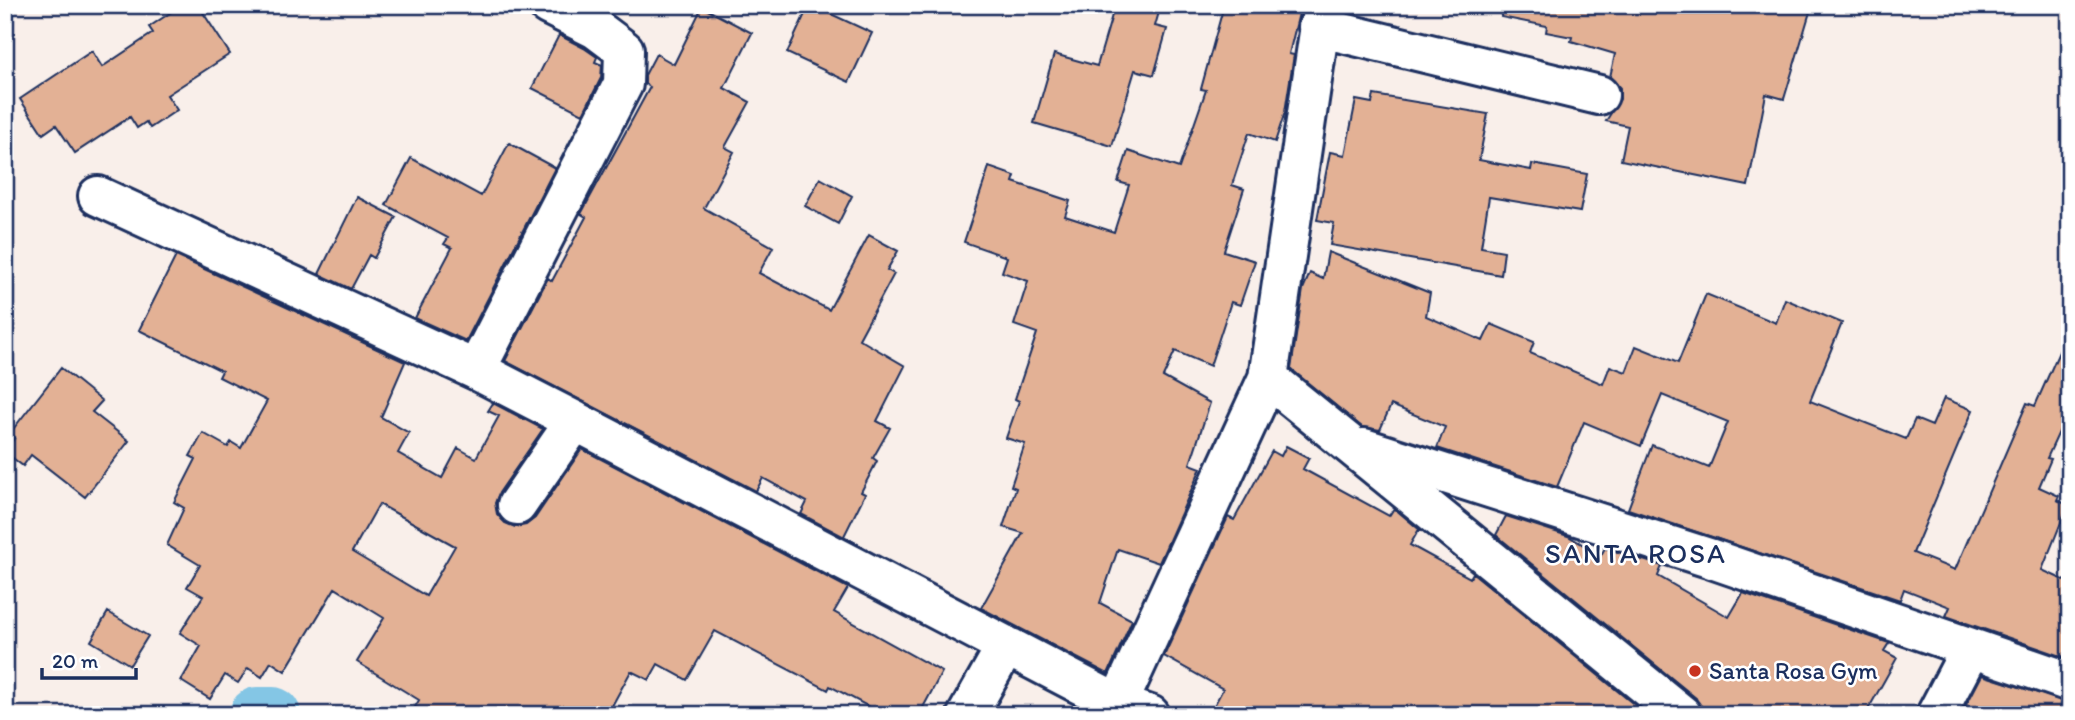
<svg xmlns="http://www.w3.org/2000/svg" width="2075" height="720" viewBox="0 0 2075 720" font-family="Itim,sans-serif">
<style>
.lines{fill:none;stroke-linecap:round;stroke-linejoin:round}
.river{stroke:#84c6e5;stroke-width:56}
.building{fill:#e3b195;stroke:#1b2f5e;stroke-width:2;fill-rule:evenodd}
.minor-casing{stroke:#1b2f5e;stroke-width:44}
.minor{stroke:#fff;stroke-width:38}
.poi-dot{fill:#c8321e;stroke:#fff;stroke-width:2.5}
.labels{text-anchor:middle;stroke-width:5;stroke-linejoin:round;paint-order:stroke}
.poi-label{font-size:24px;fill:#1b2f5e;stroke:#fff;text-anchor:start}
.quarter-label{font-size:28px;letter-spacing:2px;fill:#1b2f5e;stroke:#fff}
</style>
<rect width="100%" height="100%" fill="#f9efea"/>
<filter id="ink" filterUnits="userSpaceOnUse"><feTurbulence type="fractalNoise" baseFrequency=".0143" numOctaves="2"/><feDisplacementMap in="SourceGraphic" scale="14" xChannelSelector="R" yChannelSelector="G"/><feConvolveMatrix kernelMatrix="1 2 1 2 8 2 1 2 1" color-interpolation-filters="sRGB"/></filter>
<g filter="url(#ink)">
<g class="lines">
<path class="river" d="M 257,715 L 273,715"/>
</g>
<path class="building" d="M 182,5 L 198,5 L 230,54 L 167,95 L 177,110 L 150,128 L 146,122 L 137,128 L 130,117 L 75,153 L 56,125 L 43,134 L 20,99 L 92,51 L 102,67 L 153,33 L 149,27 Z
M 809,5 L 836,5 L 831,14 L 872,33 L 849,82 L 787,53 Z
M 1115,5 L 1161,5 L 1155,26 L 1167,29 L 1154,75 L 1135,70 L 1112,146 L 1034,123 L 1054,54 L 1097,66 Z
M 1224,5 L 1301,5 L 1289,54 L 1294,55 L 1285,112 L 1275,142 L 1249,133 L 1232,185 L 1244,189 L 1224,251 L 1255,261 L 1240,305 L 1231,302 L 1210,366 L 1175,351 L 1163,377 L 1210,403 L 1190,464 L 1201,468 L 1159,563 L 1118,549 L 1100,603 L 1132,620 L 1108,674 L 981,608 L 1023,533 L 1003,527 L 1016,488 L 1011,486 L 1025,444 L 1006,438 L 1019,401 L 1015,399 L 1037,333 L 1014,325 L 1028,281 L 1002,272 L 1007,257 L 964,242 L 989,167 L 1015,176 L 1013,182 L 1070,201 L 1065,216 L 1114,232 L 1129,185 L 1118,182 L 1128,151 L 1179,168 L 1206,90 L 1201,89 Z
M 1502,5 L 1812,5 L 1784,99 L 1766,94 L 1748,186 L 1621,160 L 1628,126 L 1606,121 L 1620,99 L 1620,88 L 1610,77 L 1615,54 L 1571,41 L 1572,37 L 1546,32 L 1547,26 L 1501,17 Z
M 702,7 L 752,33 L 724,88 L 750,102 L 725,147 L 734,152 L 704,208 L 773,247 L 759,273 L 829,310 L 869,235 L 898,251 L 887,270 L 894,274 L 859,339 L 905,366 L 877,421 L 890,428 L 873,458 L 877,461 L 861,492 L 865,494 L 844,536 L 867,549 L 801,514 L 807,502 L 763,478 L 756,491 L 505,361 L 548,278 L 552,281 L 586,217 L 581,214 L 650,87 L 645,84 L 645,75 L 656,54 L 674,64 Z
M 559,35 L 584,48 L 597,57 L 595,62 L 602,65 L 601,78 L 583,114 L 532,88 Z
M 1374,95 L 1488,114 L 1479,160 L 1531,170 L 1532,164 L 1587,174 L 1580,212 L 1489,197 L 1481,247 L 1504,251 L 1501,275 L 1330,245 L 1334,223 L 1317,220 L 1330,152 L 1345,155 L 1356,100 L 1372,103 Z
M 509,143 L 555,168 L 466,341 L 415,318 L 452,248 L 444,244 L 448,238 L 386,205 L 411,158 L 481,196 Z
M 820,178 L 852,196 L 838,224 L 805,206 Z
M 357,197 L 396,217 L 374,258 L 369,255 L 351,289 L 319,274 Z
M 1328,252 L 1430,293 L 1426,316 L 1483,341 L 1491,324 L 1534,342 L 1530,353 L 1603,384 L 1610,366 L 1626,372 L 1636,346 L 1678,363 L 1706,294 L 1776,323 L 1785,299 L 1842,323 L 1810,401 L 1906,439 L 1915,419 L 1932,426 L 1944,398 L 1973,410 L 1913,553 L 1955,570 L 2027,403 L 2035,406 L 2070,327 L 2070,408 L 2047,458 L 2051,459 L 2039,487 L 2059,496 L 2057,500 L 2068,505 L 2042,570 L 2070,583 L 2070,659 L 1946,616 L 1950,607 L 1904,589 L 1900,600 L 1628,509 L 1652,445 L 1709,468 L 1728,422 L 1662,395 L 1641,446 L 1584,422 L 1557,487 L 1437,448 L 1445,427 L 1391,405 L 1380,430 L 1362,427 L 1291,369 L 1303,289 L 1310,273 L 1323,279 Z
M 176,256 L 405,362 L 381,417 L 409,433 L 398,453 L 442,478 L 458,448 L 476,458 L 499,416 L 488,411 L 493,403 L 543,429 L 499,493 L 495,503 L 497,514 L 505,523 L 515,527 L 526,525 L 535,518 L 582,449 L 848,588 L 834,612 L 942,672 L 919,715 L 884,715 L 830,686 L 828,690 L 715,631 L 687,680 L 658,664 L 649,680 L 631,671 L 607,715 L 430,715 L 415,707 L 419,700 L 357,662 L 384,618 L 335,588 L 285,671 L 271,662 L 262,677 L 248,668 L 238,683 L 225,675 L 210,699 L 181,681 L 201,646 L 180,633 L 203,596 L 187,587 L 200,565 L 167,545 L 184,508 L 174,502 L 196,459 L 190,456 L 203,433 L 228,447 L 231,442 L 241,448 L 267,401 L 219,377 L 222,371 L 139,330 ZM 379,504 L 455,546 L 426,596 L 352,552 Z
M 61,368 L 102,401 L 92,412 L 129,441 L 85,497 L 31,455 L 23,466 L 5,452 L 15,437 L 10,433 Z
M 1286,446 L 1309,458 L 1303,469 L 1389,516 L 1394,508 L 1421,531 L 1418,531 L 1410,545 L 1470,578 L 1473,573 L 1647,715 L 1209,715 L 1223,689 L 1164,656 L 1228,517 L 1234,520 L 1272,451 L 1281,456 Z
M 1506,516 L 1568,536 L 1601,555 L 1605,548 L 1662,566 L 1658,576 L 1729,617 L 1743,593 L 1889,643 L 1884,651 L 1897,658 L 1865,715 L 1703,715 L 1696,698 L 1496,535 Z
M 108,612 L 148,636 L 130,665 L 91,641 Z
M 1982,675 L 2070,703 L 2070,715 L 1961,715 Z"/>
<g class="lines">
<defs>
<path id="minor" d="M 1323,5 L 1268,378 L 1682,715
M 1318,27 L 1599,95
M 98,196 L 476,370 L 575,421
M 476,370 L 623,84 L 624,50 L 596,29 L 548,5
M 1364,448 L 1709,558 L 2070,682
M 517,505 L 575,421 L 1118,704 L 1150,715
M 1118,704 L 1268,378
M 967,715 L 1006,646
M 1936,715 L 1971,648"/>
</defs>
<use href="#minor" class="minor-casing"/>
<use href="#minor" class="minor"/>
</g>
</g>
<circle class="poi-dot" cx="1695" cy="671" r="7"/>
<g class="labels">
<g class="poi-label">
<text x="1709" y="679">Santa Rosa Gym</text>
</g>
<g class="quarter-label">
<text x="1636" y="563">SANTA ROSA</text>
</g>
</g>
<rect width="2075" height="720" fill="none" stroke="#fff" stroke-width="28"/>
<rect x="14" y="14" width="2047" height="692" fill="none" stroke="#1b2f5e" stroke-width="2.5" filter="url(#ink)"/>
<path d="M42 668v10h94v-10" fill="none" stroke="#1b2f5e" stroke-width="3.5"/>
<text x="52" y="668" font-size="21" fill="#1b2f5e" stroke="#ffffff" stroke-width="5" paint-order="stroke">20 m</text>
</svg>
